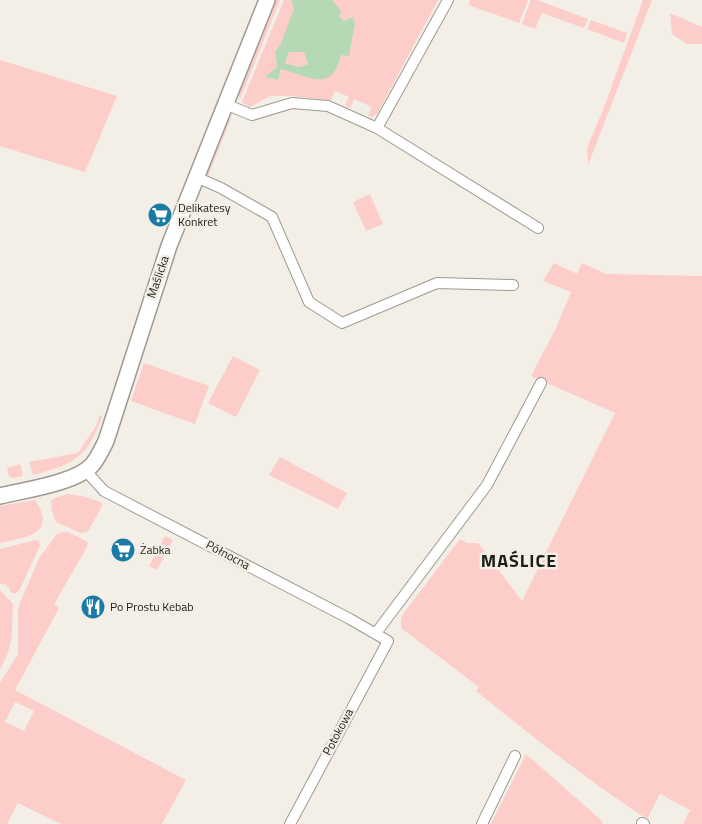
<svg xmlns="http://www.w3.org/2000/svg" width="702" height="824" viewBox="0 0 702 824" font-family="'Titillium Web',sans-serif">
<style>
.green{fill:#fccdc9;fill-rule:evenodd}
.water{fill:#b5d8b5;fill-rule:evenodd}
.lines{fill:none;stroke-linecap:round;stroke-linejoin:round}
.street-casing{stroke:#9e9a92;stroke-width:12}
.secondary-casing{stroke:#9e9a92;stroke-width:18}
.street{stroke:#fff;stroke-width:10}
.secondary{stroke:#fff;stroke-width:15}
.labels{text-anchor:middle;stroke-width:5;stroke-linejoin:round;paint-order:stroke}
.poi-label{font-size:12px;fill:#1e1d1a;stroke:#f3efe6;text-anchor:start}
.street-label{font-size:12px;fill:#1e1d1a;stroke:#f3efe6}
.district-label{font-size:18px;font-weight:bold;letter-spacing:1px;fill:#1e1d1a;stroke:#f3efe6}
</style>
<rect width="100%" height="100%" fill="#f3efe6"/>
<path class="green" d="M 275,0 L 280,0 L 240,99 L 238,94 L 239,89 Z
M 284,0 L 291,0 L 295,9 L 281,43 L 275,52 L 277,67 L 265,77 L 278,80 L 281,69 L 294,72 L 338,66 L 353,17 L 344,21 L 339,16 L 340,11 L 332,0 L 438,0 L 377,114 L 372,117 L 368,116 L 372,107 L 354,99 L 350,108 L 345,105 L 349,97 L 335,91 L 331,100 L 291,96 L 270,96 L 250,107 L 242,102 Z
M 470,0 L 528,0 L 519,23 L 468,5 Z
M 531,0 L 537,0 L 588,19 L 584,28 L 542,13 L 535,29 L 522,24 Z
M 643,0 L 652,0 L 588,165 L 587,148 L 603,110 Z
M 670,13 L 702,27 L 702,44 L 687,44 L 672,34 Z
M 591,20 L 627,33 L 624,43 L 587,29 Z
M 289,52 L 304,52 L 308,64 L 299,67 L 285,63 Z
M 0,60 L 117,96 L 85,172 L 0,146 Z
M 231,118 L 208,176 L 205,172 L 225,122 Z
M 370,194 L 383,224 L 366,231 L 353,202 Z
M 554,263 L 577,274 L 582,263 L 606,274 L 702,276 L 702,824 L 683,824 L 690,810 L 660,794 L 647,819 C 587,780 532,736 476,691 L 479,687 L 401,628 L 401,619 L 403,614 L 460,539 L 467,543 L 478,543 L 522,601 L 615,413 L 531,376 L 556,328 L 571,292 L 543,281 Z
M 233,356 L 260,370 L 236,417 L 208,403 Z
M 144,363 L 209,386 L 195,424 L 131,401 Z
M 100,415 L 102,417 C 87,458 74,464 33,475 L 29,462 L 78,453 L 96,426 Z
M 280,457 L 347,493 L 338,509 L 269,475 Z
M 20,464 L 23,476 L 13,478 L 9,476 L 7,468 Z
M 67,494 L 82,496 L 101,502 L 102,506 L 89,530 L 86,532 L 81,533 L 56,522 L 52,511 L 51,501 L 55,498 Z
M 35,500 C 58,534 26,537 0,543 L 0,506 Z
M 63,532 L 68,532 L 88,542 L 87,547 L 54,604 L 59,608 L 15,690 L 186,780 L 162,824 L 61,824 L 18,803 L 7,824 L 0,824 L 0,683 L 18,654 L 18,611 L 20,602 L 40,557 L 57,534 ZM 15,702 L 34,711 L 24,731 L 5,722 Z
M 165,536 L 173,540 L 157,570 L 149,566 Z
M 36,540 L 39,541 L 40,545 L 19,591 L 14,594 L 9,591 L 10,589 L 5,584 L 3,585 L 0,583 L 0,549 Z
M 0,590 L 13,604 C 11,633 15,642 0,670 Z
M 526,754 L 600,819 L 603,824 L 491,824 Z"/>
<path class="water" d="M 291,0 L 332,0 L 341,11 L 339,16 L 344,21 L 353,17 L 355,23 L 349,56 L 341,55 C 332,94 309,76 281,69 L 278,80 L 265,77 L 277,67 L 275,52 L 281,43 L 294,9 ZM 289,52 L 304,52 L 308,64 L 299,67 L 285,63 Z"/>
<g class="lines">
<defs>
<path id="street" d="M 225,104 L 252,115 L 292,103 L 328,106 L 377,128 L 538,228
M 377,128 L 448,0
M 196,177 L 221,188 L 272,217 L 309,302 L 342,323 L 437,283 L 513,285
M 86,471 L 104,491 L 350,619 L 388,641 L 290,824
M 376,633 L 487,485 L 541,383
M 642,823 L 644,824
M 482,824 L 515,756"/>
<path id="secondary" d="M 0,496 C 24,490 76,483 92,465 C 98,458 102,449 106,441 L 169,246 L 267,0"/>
</defs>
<use href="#street" class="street-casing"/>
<use href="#secondary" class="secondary-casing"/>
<use href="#street" class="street"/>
<use href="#secondary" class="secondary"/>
</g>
<defs>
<symbol id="supermarket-disc" viewBox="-11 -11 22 22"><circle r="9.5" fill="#1b7ba7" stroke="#f3efe6"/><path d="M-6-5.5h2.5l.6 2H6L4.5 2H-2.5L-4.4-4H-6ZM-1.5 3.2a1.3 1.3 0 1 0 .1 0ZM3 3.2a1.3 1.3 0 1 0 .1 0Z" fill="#fff"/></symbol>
<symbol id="restaurant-disc" viewBox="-11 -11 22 22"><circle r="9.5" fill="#1b7ba7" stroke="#f3efe6"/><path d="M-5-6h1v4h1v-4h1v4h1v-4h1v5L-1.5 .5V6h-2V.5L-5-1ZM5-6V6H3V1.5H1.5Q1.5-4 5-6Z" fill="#fff"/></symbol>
</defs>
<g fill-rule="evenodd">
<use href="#supermarket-disc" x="146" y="201" width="28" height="28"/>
<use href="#supermarket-disc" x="109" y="536" width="28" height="28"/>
<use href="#restaurant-disc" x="79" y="593" width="28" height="28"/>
</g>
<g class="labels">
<g class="poi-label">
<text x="178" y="212">Delikatesy<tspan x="178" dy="14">Konkret</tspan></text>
<text x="140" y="554">Żabka</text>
<text x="110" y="611">Po Prostu Kebab</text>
</g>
<g class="street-label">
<text transform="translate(158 277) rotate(-71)" y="4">Maślicka</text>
<text transform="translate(228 555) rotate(28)" y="4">Północna</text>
<text transform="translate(338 732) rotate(-62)" y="4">Potokowa</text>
</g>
<g class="district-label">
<text x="519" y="567">MAŚLICE</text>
</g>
</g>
</svg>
